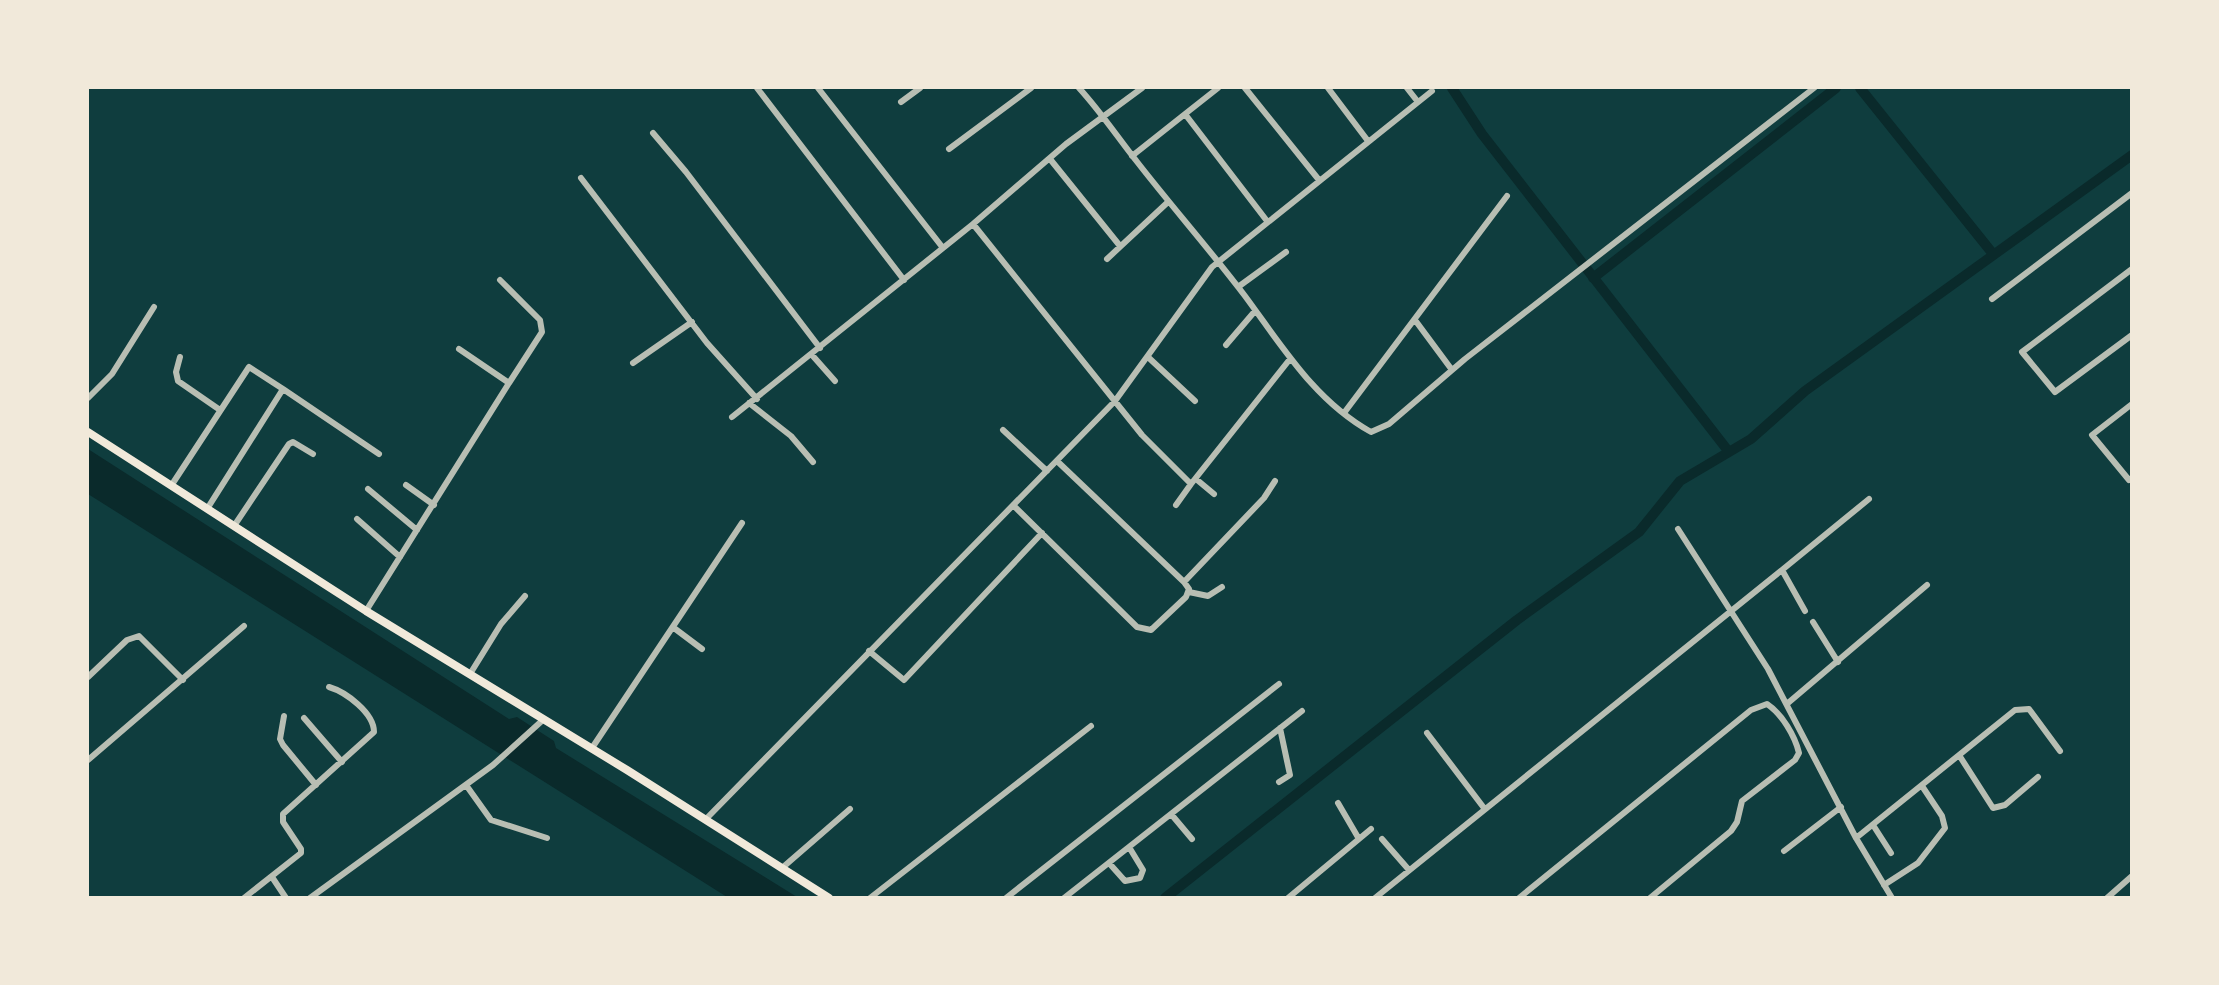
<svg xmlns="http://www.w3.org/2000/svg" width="2219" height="985" viewBox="0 0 2219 985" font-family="'Archivo Narrow',sans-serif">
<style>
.water{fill:#0a2a2b}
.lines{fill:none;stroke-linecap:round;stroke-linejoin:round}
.canal{stroke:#0a2a2b;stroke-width:10}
.minor{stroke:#b8beb3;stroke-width:6}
.secondary{stroke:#f1e9da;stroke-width:8}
</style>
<rect width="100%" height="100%" fill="#0f3d3e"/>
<path class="water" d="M 88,449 L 509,719 L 517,717 L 554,741 L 556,748 L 797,897 L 727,897 L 88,494 Z"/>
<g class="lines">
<path class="canal" d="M 1452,88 L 1482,134 L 1729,452
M 1860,88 L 1993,254
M 1593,278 L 1836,88
M 1165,898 L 1517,620 L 1639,532 L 1680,481 L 1751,439 L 1805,391 L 2132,155"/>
<path class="minor" d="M 757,88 L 904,280
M 818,88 L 943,248
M 1079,88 C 1101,112 1118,138 1138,163 C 1173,208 1211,251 1245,296 C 1282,346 1315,401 1371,432 L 1389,424 L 1465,359 L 1814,88
M 1218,88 L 1185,114 L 1267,221
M 1245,88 L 1319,180
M 1328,88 L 1368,141
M 1407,88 L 1418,102
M 901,102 L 920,88
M 653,133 L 686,172 L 820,348
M 949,149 L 1031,88
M 1132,156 L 1185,114
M 1050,159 L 1120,246
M 581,178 L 707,343 L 757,399
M 973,224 L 1066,144 L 1142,88
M 1107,259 L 1168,202
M 2132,269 L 2022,352 L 2055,392 L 2132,335
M 1238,287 L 1286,252
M 1992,299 L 2132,193
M 1415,320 L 1452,370
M 1226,345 L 1255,311
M 459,349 L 509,383 L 542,332 L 540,320 L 500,280
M 812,355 L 835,381
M 180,357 L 176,372 L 178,381 L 220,410
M 1149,358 L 1195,401
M 633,363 L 692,322
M 88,398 L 112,374 L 154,307
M 749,403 L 791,436 L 813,462
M 2132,404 L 2092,435 L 2129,480 L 2132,478
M 1344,413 L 1507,196
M 732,417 L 973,224 L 1142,435 L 1191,484 L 1290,359
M 1003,430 L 1047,471
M 1057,461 L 1184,582
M 1196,479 L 1214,494
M 406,485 L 434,505
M 171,486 L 249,367 L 283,389
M 368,489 L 417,530
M 1013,505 L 1137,627 L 1151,630 L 1186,597 L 1189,589 L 1184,582 L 1264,498 L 1275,481
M 1176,505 L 1191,484
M 207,509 L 283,389 L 379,454
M 357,519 L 400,557
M 234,526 L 289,444 L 293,442 L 313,454
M 1678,529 L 1768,669 L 1856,838 L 1892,898
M 1782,570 L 1869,499
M 1189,592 L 1208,596 L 1222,587
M 366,611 L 509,383
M 1813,622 L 1838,662
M 674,628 L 702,649
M 869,651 L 904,680 L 1042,533
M 470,674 L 501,624 L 525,596
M 88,677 L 127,640 L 139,636 L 183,680
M 1788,703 L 1927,585
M 284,716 L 280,739 L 283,745 L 316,785
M 304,718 L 342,762
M 1427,733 L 1484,808
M 592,748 L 742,523
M 1959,755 L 1993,808 L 2005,805 L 2038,777
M 88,760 L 244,626
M 1279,782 L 1290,775 L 1280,728
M 466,785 L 491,820 L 547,838
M 1338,803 L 1359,839
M 1171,814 L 1192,839
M 706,819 L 1115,401 L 1212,267 L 1432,91
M 1873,825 L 1891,853
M 1856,838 L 2015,710 L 2029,709 L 2060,751
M 1382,839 L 1409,870
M 1784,851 L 1841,807
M 1109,863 L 1125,881 L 1140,878 L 1143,870 L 1129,847
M 782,868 L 850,809
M 272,877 L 286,898
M 1884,885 L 1918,863 L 1945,828 L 1942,816 L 1922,786
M 244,898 L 301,853 L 301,849 L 283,822 L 283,814 L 374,732 C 374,713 346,692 329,687
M 310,898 L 493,765 L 544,719
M 870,898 L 1091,726
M 1006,898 L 1279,684
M 1064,898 L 1302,711
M 1288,898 L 1371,829
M 1375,898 L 1782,570 L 1805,611
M 1519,898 L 1751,710 L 1767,704 C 1782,714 1795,736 1799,753 L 1795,760 L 1742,801 L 1737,822 L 1731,831 L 1650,898
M 2107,898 L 2132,876"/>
<path class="secondary" d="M 88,432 L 366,611 L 627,770 L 829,898"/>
</g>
<rect width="2219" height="985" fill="none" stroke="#f1e9da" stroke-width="178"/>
</svg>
